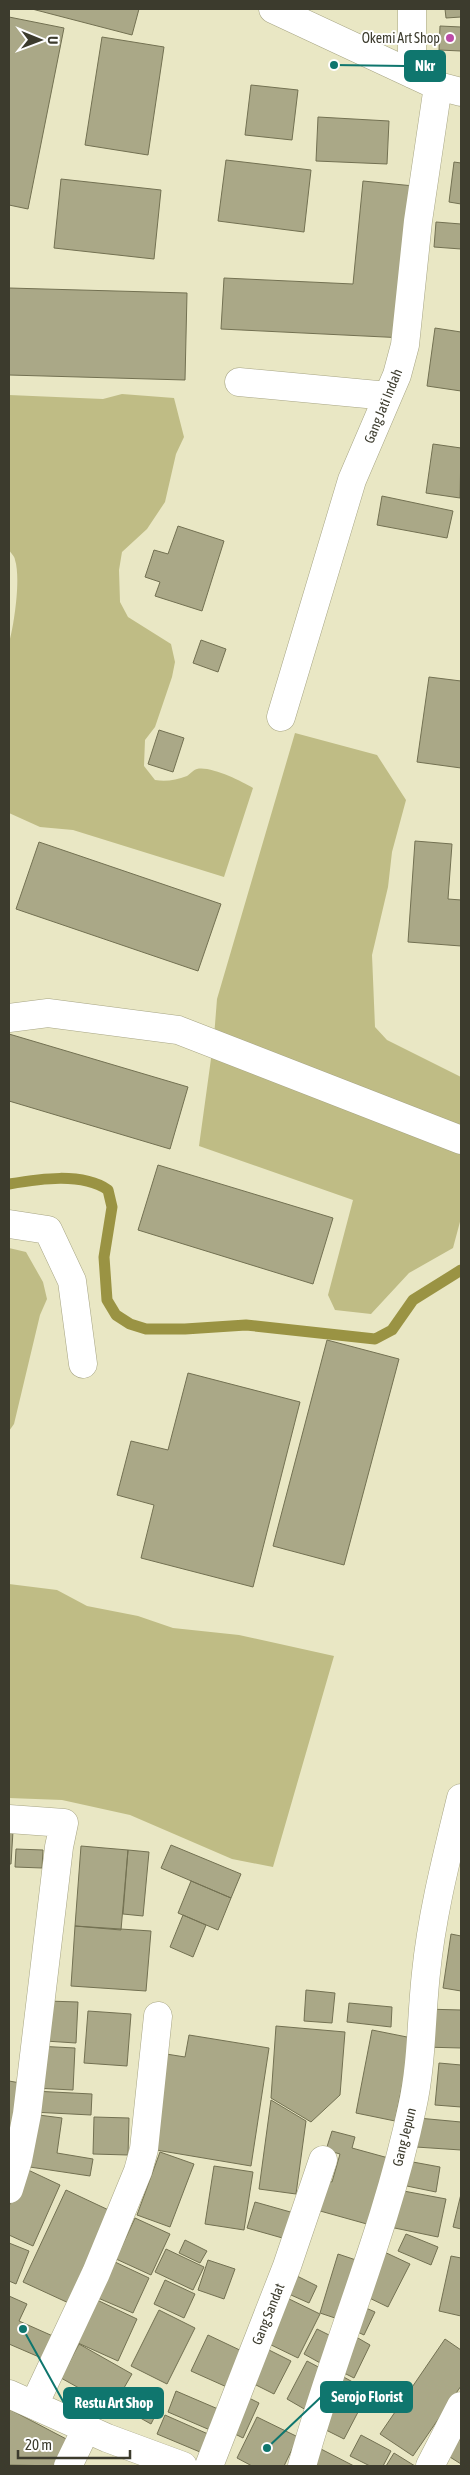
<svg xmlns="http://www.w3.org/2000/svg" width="470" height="2475" viewBox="0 0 470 2475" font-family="'Asap Condensed',sans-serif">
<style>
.green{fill:#bfbc85}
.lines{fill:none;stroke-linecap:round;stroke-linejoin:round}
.stream{stroke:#9a9343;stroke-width:11}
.building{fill:#aaa887;stroke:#737152}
.minor-casing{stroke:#a7a584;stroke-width:29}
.minor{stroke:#fff;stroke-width:28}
.poi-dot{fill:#bc4ba7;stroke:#fff;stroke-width:2}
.labels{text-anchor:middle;stroke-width:4;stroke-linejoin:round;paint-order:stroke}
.poi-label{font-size:14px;fill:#3c3b2d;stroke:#fff;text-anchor:end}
.street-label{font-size:14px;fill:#3c3b2d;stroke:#fff}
.leader{fill:none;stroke:#0f766e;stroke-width:2}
.callout-dot{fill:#0f766e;stroke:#fff;stroke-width:2}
.callout{fill:#0f766e;stroke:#0f766e;stroke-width:2}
.callout-label{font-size:15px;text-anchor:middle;font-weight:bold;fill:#fff}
</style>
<rect width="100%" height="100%" fill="#e9e7c4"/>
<path class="green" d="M 122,394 L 174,398 L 184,437 L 176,454 L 165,502 L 147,529 L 122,552 L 119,570 L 120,602 L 128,617 L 171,644 L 175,662 L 172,677 L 155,727 L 145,740 L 144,766 L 155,780 C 166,782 176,780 187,776 C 190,774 193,770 197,769 C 211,766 241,781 253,788 L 224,877 L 73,830 L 40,827 L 9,813 L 9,643 C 14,626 21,578 15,560 C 15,557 11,553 9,550 L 9,395 L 103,399 Z
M 295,733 L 377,755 L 406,800 L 392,852 L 388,887 L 372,955 L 375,1027 L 387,1040 L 461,1077 L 461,1218 L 453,1248 L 409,1273 L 371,1314 L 335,1310 L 328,1295 L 353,1200 L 199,1146 L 214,1037 L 217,999 Z
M 9,1248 L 26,1252 L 43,1282 L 47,1299 L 40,1315 L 14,1424 L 9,1431 Z
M 9,1584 L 57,1590 L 87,1606 L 138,1616 L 173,1628 L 239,1635 L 334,1656 L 273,1867 L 232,1859 L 130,1815 L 62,1800 L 9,1798 Z"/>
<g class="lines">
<path class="stream" d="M 9,1184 C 39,1179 82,1172 108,1190 L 112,1207 L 104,1257 L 107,1300 L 116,1315 L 130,1324 L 146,1329 L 185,1329 L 246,1325 L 375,1339 L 392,1330 L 413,1300 L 461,1270"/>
</g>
<path class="building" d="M 32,9 L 139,9 L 132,35 Z
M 445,9 L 461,9 L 461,17 L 446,18 Z
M 9,17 L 64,28 L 28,209 L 9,205 Z
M 440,26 L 461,27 L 461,51 L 439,50 Z
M 102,37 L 164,47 L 148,155 L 85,145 Z
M 251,85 L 298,90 L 292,140 L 245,135 Z
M 318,117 L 389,121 L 387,164 L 316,161 Z
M 226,160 L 311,170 L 304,232 L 218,221 Z
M 454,162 L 461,163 L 461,204 L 449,202 Z
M 61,179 L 161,190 L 154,259 L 54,248 Z
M 363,181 L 414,186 L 405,338 L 221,329 L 224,278 L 353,284 Z
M 436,222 L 461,224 L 461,249 L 434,247 Z
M 9,288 L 187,293 L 185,380 L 9,375 Z
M 435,328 L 461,332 L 461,391 L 427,386 Z
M 433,444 L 461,448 L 460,498 L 426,493 Z
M 382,496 L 453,511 L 447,538 L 377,525 Z
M 178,526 L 224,541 L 202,611 L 155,596 L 160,582 L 145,577 L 154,550 L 168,554 Z
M 201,640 L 226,649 L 218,672 L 193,663 Z
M 429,677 L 461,681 L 461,768 L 417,762 Z
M 159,730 L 184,738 L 173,772 L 148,764 Z
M 415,841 L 452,844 L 448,899 L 461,900 L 461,946 L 408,942 Z
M 39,842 L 221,904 L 198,971 L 16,909 Z
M 9,1034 L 188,1087 L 170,1149 L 9,1101 Z
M 158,1165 L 333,1218 L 313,1284 L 138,1230 Z
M 327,1340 L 399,1359 L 344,1565 L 273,1546 Z
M 188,1373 L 300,1402 L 253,1587 L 141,1558 L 154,1505 L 117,1495 L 131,1441 L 168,1450 Z
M 9,1830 L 13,1831 L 11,1864 L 9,1864 Z
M 171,1845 L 241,1874 L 231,1898 L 161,1868 Z
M 81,1846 L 128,1850 L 121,1930 L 75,1926 Z
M 16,1849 L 43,1850 L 42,1868 L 15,1867 Z
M 128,1850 L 149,1852 L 143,1916 L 123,1914 Z
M 191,1881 L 231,1898 L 218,1930 L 178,1913 Z
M 183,1915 L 206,1925 L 193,1957 L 170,1947 Z
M 75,1926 L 151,1931 L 146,1991 L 71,1986 Z
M 451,1934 L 461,1936 L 461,1991 L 443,1988 Z
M 306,1990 L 335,1993 L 332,2023 L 304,2021 Z
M 47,2001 L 78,2002 L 76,2043 L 45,2041 Z
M 349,2003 L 392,2007 L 391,2027 L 347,2022 Z
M 424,2009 L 461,2010 L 461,2048 L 423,2047 Z
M 88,2011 L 131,2014 L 127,2066 L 84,2063 Z
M 276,2026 L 345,2032 L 340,2095 L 311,2122 L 271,2098 Z
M 372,2030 L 412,2038 L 395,2121 L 356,2113 Z
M 189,2035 L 269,2048 L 251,2166 L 156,2150 L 160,2053 L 185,2057 Z
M 36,2046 L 75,2048 L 73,2090 L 34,2088 Z
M 439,2063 L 461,2065 L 461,2107 L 435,2105 Z
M 9,2081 L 26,2084 L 9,2149 Z
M 33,2091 L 92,2094 L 91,2115 L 32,2112 Z
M 271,2100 L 306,2121 L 296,2194 L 259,2189 Z
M 31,2114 L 62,2118 L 57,2153 L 93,2159 L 90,2176 L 23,2166 Z
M 94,2117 L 129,2118 L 128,2155 L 93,2154 Z
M 418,2118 L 461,2122 L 461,2150 L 416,2147 Z
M 332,2131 L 355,2137 L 352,2148 L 392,2159 L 374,2226 L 313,2209 L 322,2179 L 332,2182 L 340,2154 L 326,2150 Z
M 160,2152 L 194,2164 L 170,2227 L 137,2215 Z
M 402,2160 L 440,2167 L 436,2192 L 397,2184 Z
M 214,2166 L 253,2172 L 244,2230 L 205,2224 Z
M 26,2169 L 60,2185 L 33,2246 L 9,2235 L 9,2206 Z
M 393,2189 L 446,2199 L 438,2237 L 385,2226 Z
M 66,2190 L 115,2213 L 73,2305 L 23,2282 Z
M 461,2194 L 461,2229 L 453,2227 Z
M 255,2202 L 294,2213 L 286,2239 L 247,2228 Z
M 135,2218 L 170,2234 L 151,2275 L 116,2259 Z
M 406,2234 L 438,2247 L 431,2265 L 398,2251 Z
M 185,2240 L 207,2251 L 200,2263 L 179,2253 Z
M 9,2243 L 29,2251 L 16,2284 L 9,2281 Z
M 166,2249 L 204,2267 L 193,2290 L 155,2272 Z
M 380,2250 L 410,2264 L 388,2307 L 359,2293 Z
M 338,2254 L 359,2261 L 341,2320 L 320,2313 Z
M 451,2256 L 461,2258 L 461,2316 L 439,2311 Z
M 208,2260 L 235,2269 L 224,2299 L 198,2290 Z
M 115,2262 L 149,2278 L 133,2313 L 98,2298 Z
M 291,2273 L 317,2286 L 309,2303 L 282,2291 Z
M 165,2280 L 195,2294 L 184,2318 L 154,2304 Z
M 9,2296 L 27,2304 L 19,2321 L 55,2337 L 46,2360 L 9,2344 Z
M 283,2296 L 320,2314 L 298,2358 L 261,2340 Z
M 97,2300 L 137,2319 L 118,2361 L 78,2343 Z
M 357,2304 L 375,2312 L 364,2335 L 347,2327 Z
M 159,2310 L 195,2328 L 167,2384 L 131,2366 Z
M 317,2329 L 335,2338 L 322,2364 L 304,2354 Z
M 351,2334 L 370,2345 L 354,2378 L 334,2368 Z
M 208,2335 L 246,2353 L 229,2388 L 191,2371 Z
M 445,2339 L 461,2350 L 461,2386 L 413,2456 L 380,2434 Z
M 79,2344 L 132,2374 L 113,2407 L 61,2378 Z
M 261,2346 L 291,2361 L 274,2394 L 244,2379 Z
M 307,2361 L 326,2371 L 306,2410 L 287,2399 Z
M 340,2375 L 369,2391 L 344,2439 L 314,2424 Z
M 176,2391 L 218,2409 L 210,2430 L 168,2412 Z
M 127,2392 L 159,2408 L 151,2424 L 119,2406 Z
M 241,2394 L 259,2403 L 243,2438 L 225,2429 Z
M 9,2409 L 72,2442 L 60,2466 L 9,2465 Z
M 165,2415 L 208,2434 L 200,2452 L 157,2434 Z
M 257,2417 L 298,2437 L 284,2466 L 252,2466 L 237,2458 Z
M 361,2435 L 391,2451 L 383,2466 L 370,2466 L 350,2456 Z
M 452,2435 L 461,2441 L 461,2464 L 442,2452 Z
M 319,2448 L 354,2466 L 312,2466 Z
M 394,2453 L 415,2466 L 386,2466 Z"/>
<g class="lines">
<defs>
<path id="minor" d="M 273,9 L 438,86 L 461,92
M 412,9 L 412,74
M 239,382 L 388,396
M 281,717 L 352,480 L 397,375 L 405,345 L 418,221 L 438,86
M 9,1018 L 48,1013 L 178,1030 L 461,1140
M 9,1224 L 48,1230 L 72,1281 L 83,1364
M 9,1819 L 64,1823 L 59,1847 L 27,2114 L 18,2160 L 9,2189
M 9,2394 L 107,2438 L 183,2466
M 34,2405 L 96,2273 L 138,2171 L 144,2149 L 158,2016
M 68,2466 L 86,2429
M 209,2466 L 287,2266 L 323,2160
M 302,2466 C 335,2346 386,2231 412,2108 C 422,2064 421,2018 426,1973 C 432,1913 447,1856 461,1798
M 430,2466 L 461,2406"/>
</defs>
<use href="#minor" class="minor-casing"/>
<use href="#minor" class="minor"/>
</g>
<circle class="poi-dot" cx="450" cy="38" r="5"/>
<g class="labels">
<g class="poi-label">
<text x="440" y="43">Okemi Art Shop</text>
</g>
<g class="street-label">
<text transform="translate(383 406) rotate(-68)" y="5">Gang Jati Indah</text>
<text transform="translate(404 2137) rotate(-76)" y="5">Gang Jepun</text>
<text transform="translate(268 2314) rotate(-68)" y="5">Gang Sandat</text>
</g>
</g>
<path class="leader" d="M334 65L405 66M267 2448L321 2397M23 2329L64 2403"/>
<g class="callout-dot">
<circle cx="334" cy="65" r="5"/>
<circle cx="267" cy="2448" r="5"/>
<circle cx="23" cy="2329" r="5"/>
</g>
<g class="callout">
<rect x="405" y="51" width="40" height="30" rx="5"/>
<rect x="321" y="2382" width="91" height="30" rx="5"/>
<rect x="64" y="2388" width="99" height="30" rx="5"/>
</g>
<g class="callout-label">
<text x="425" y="71">Nkr</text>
<text x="367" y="2402">Serojo Florist</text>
<text x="114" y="2408">Restu Art Shop</text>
</g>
<rect width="470" height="2475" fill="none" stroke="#3c3b2d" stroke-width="20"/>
<g transform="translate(40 40) rotate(91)" stroke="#ffffff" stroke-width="4" paint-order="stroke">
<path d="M0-4L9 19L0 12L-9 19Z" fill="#3c3b2d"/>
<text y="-8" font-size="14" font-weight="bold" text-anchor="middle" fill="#3c3b2d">U</text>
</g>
<path d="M18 2450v8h112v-8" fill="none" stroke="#3c3b2d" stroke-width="2.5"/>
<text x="25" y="2450" font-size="15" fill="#3c3b2d" stroke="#ffffff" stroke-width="4" paint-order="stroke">20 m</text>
</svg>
